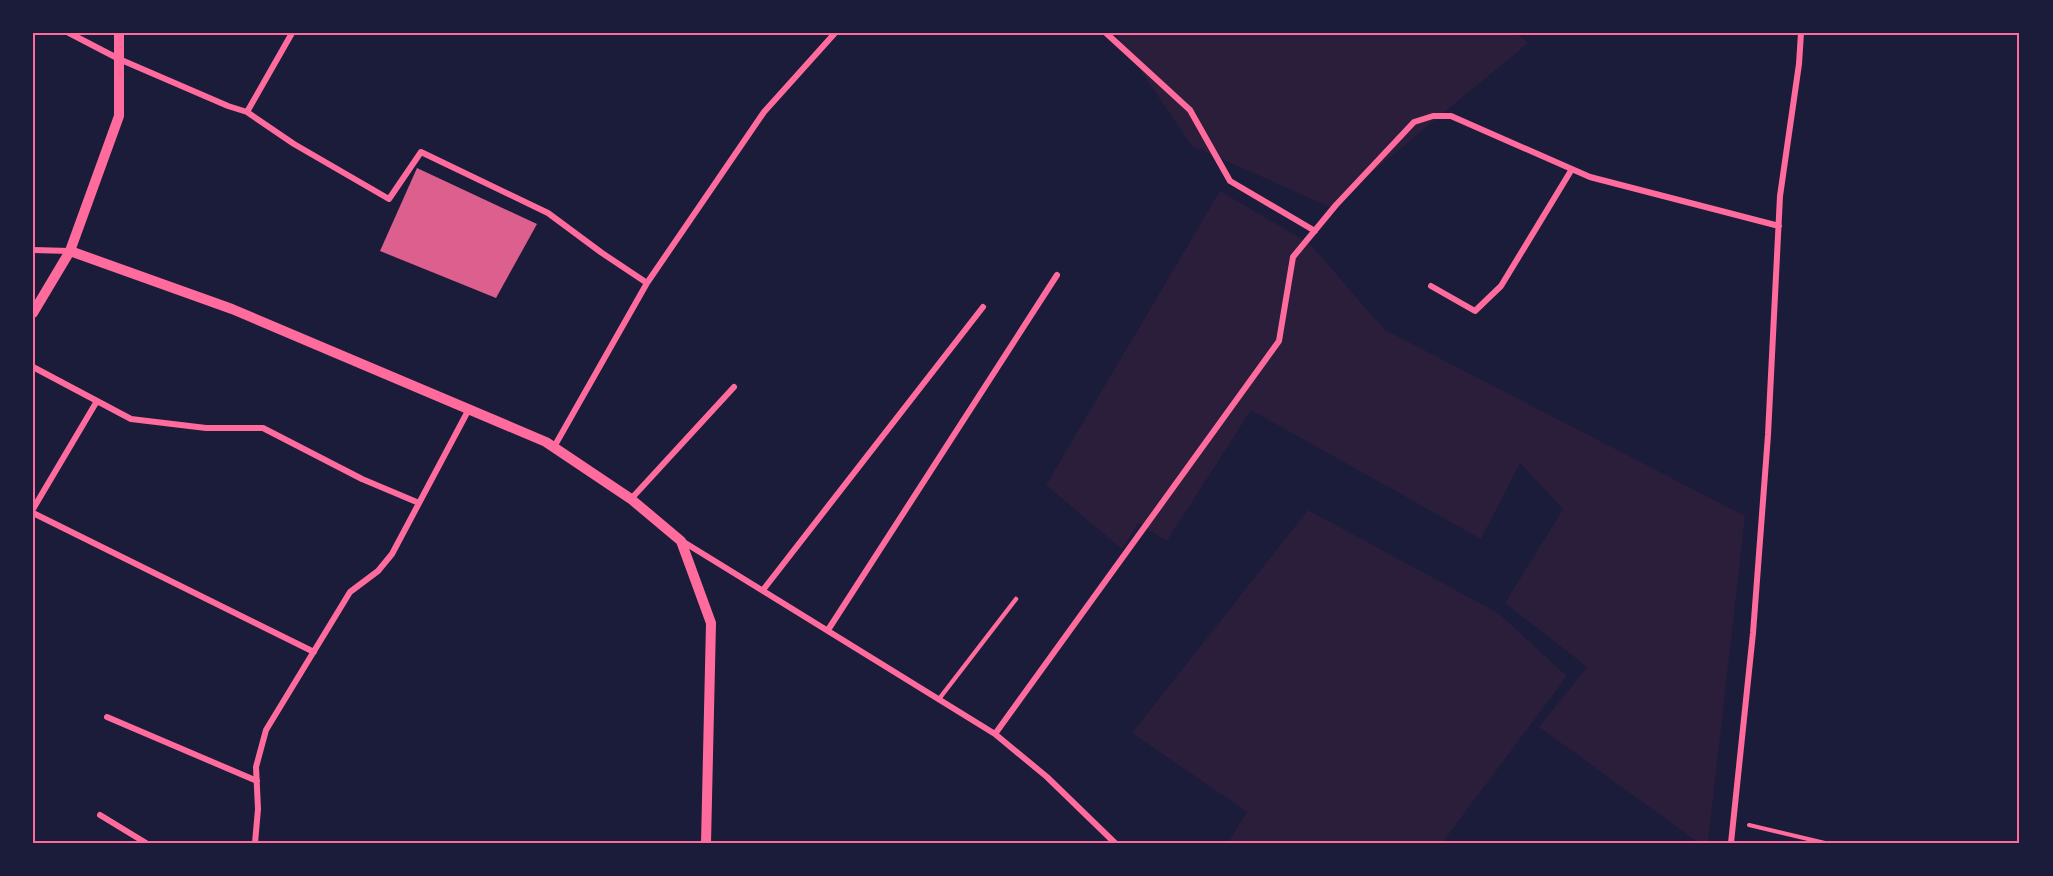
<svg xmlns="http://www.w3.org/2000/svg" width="2053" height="876" viewBox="0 0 2053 876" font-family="Signika,sans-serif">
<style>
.green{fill:#2a1e3b}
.building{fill:#dd5f8e}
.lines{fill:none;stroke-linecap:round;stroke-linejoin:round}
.path{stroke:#ff6b9d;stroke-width:4}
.service{stroke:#ff6b9d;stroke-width:4.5}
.minor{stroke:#ff6b9d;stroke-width:6}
.tertiary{stroke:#ff6b9d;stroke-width:10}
.neatline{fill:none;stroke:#ff6b9d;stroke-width:2}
</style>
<rect width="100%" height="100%" fill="#1b1b3a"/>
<path class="green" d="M 1115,33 L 1517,33 L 1528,43 L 1330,207 L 1192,146 Z
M 1220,191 L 1309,243 L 1385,330 L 1745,516 L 1708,843 L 1699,843 L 1539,727 L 1587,667 L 1505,603 L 1563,509 L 1520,463 L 1481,539 L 1251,410 L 1167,541 L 1138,523 L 1122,549 L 1046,485 Z
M 1308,510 L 1498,613 L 1567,676 L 1442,843 L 1228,843 L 1247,812 L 1132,733 Z"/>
<path class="building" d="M 417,168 L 537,224 L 496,298 L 380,251 Z"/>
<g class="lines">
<path class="path" d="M 1749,825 L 1825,843"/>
<path class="service" d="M 939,699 L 1016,599"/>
<path class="minor" d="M 69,33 L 119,59 L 228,106 L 247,112 L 294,144 L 389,199 L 421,152 L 548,213 L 602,253 L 647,283
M 1106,33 L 1190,110 L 1230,181 L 1315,231
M 247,112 L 292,33
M 33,250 L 70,251
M 1431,286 L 1475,311 L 1501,286 L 1572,169
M 33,367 L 131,419 L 206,428 L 263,428 L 362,479 L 419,503
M 554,447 L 647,283 L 764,112 L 835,33
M 631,499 L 734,387
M 33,509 L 97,401
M 33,513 L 314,652
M 682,541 L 995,734 L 1047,777 L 1115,843
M 763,590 L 983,307
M 828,630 L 1057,275
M 107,717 L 257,781
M 995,734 L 1279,341 L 1293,257 L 1336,205 L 1414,122 L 1433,116 L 1451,116 L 1590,177 L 1779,226
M 100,815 L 146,843
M 255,843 L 258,809 L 256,767 L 266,730 L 350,592 L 378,571 L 392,554 L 469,409
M 1731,843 L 1753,633 L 1768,435 L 1780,196 L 1799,64 L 1801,33"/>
<path class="tertiary" d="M 70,251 L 232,309 L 546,442 L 631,499 L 681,541 L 711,623 L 706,843
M 33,313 L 70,251 L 119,116 L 119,33"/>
</g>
<rect width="2053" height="876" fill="none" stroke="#1b1b3a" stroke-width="69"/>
<rect x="34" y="34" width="1984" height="808" class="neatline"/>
</svg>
